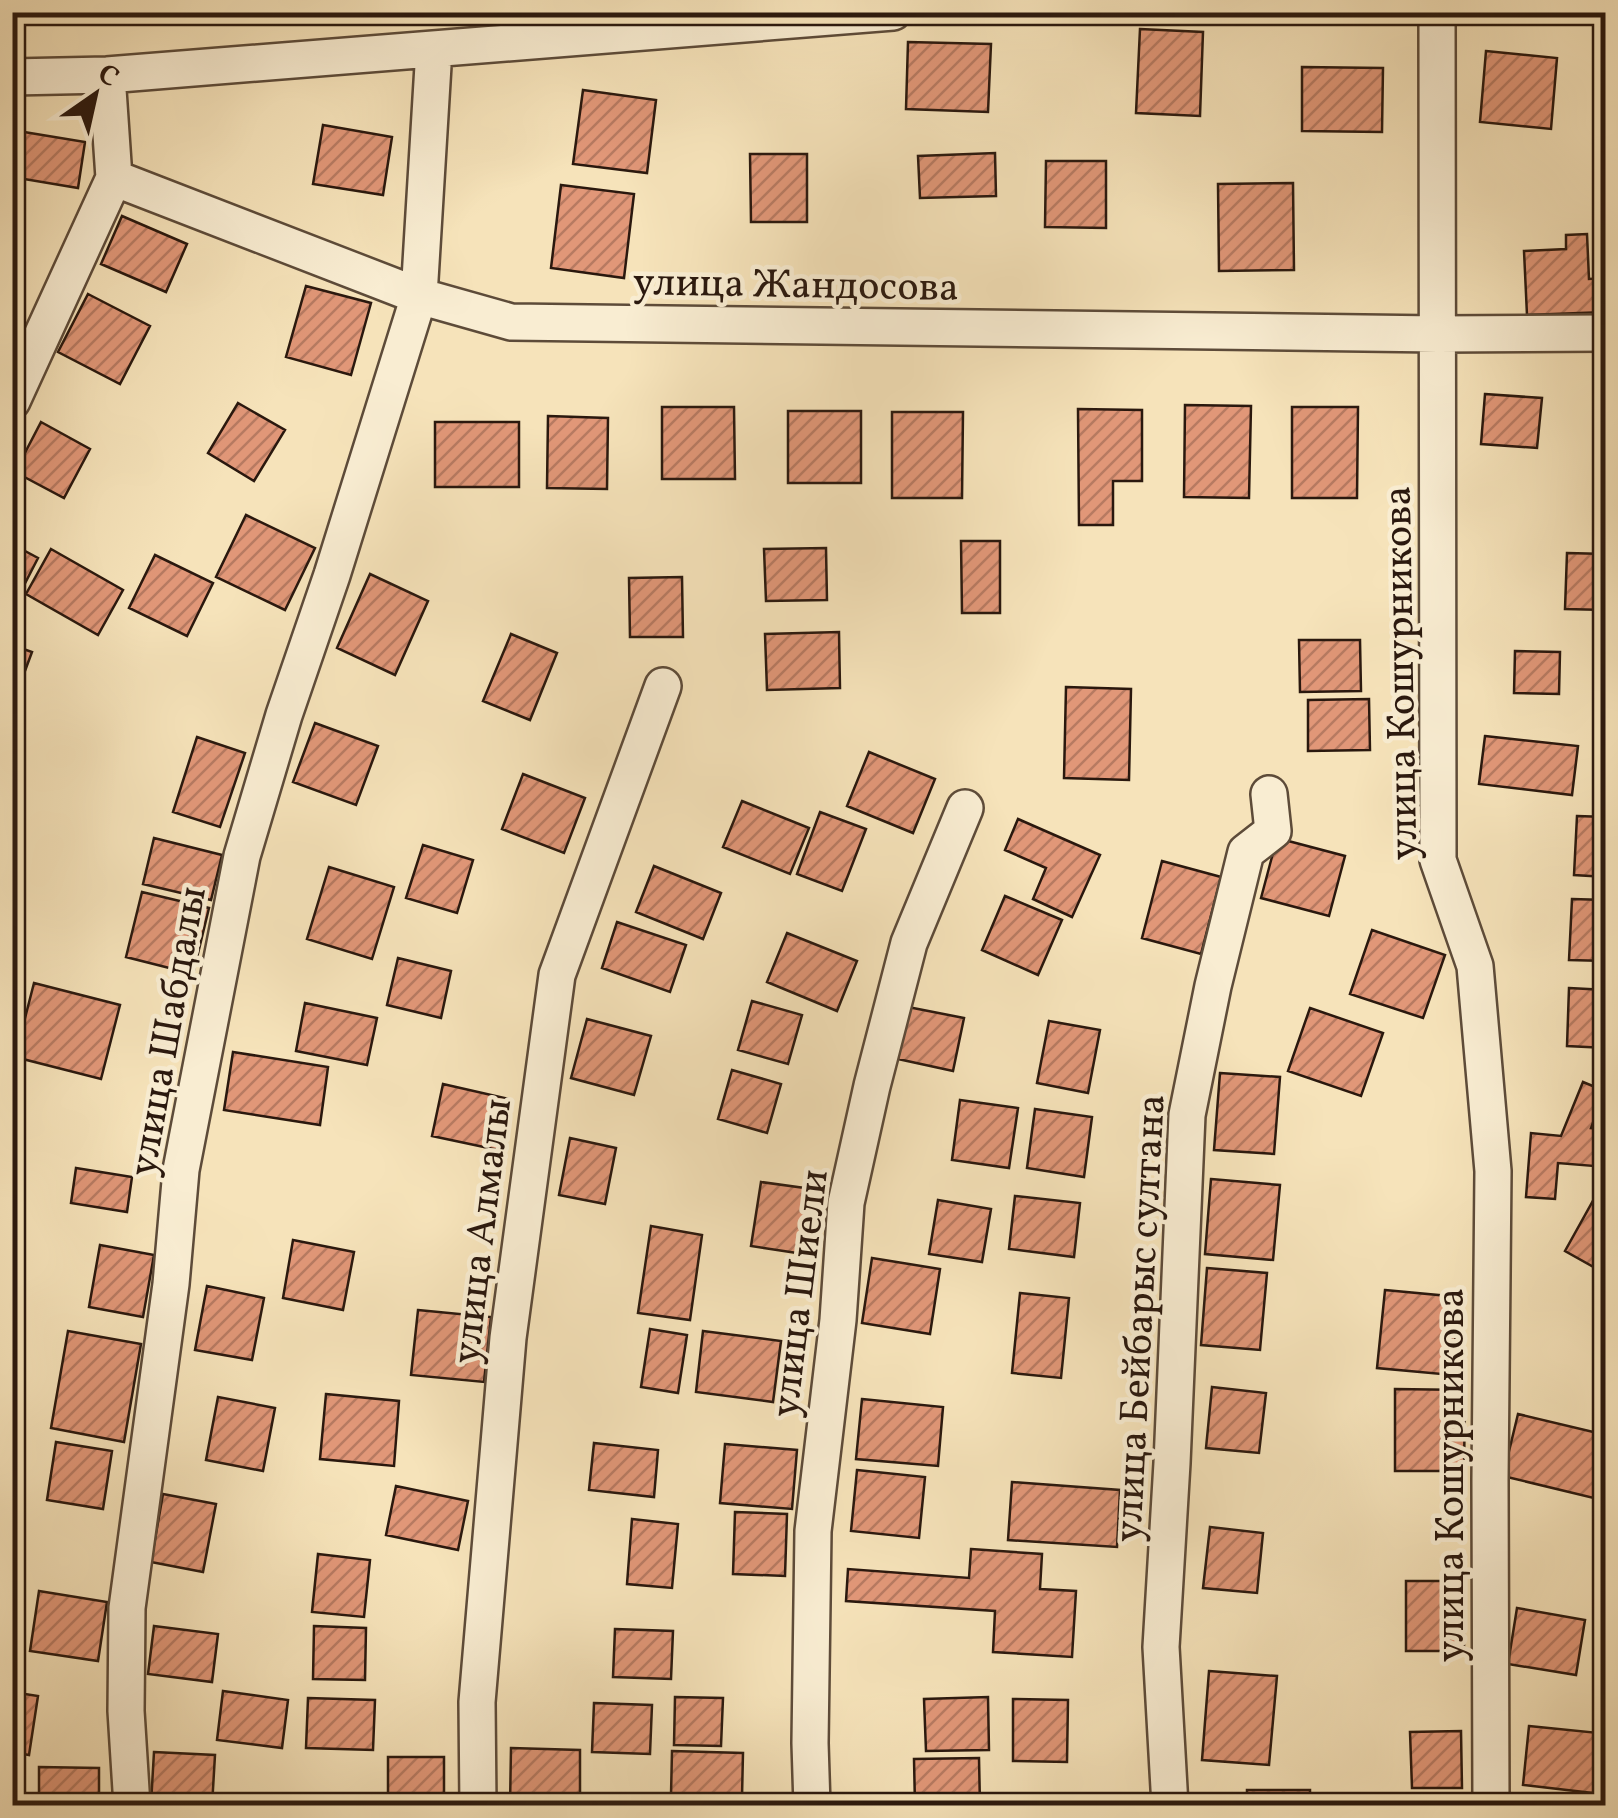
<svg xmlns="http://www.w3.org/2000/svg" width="1618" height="1818" viewBox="0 0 1618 1818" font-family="Vollkorn,serif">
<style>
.building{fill:url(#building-hatch);stroke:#2a180e;stroke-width:2.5}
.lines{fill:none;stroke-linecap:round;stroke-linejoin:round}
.street-casing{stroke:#5d4b39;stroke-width:40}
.street{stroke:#f9edd2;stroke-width:35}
.labels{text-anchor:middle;stroke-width:9;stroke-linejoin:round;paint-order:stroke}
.street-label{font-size:40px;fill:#2a180e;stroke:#f9edd2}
</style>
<defs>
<pattern id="building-hatch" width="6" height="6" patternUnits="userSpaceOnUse" patternTransform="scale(2.5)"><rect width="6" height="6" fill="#e19778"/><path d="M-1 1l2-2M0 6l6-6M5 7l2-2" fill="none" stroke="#b77a61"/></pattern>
</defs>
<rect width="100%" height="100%" fill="#f6e3ba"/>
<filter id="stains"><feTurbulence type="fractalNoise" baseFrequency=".002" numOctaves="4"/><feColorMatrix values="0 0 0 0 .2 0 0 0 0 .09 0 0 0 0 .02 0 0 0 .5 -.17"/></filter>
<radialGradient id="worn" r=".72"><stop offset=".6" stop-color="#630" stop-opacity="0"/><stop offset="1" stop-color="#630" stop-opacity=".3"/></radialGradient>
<path class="building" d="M 1140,29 L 1203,32 L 1200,116 L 1136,113 Z
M 908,42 L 991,44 L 988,112 L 906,109 Z
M 1486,51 L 1557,58 L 1551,129 L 1480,122 Z
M 1302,67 L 1383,68 L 1382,132 L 1302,131 Z
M 583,90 L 656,100 L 647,173 L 573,164 Z
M 323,125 L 392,137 L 383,195 L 313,184 Z
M 12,130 L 85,142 L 78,188 L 12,177 Z
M 995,153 L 996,196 L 920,198 L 918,156 Z
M 750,154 L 807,154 L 807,222 L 751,222 Z
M 1046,161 L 1106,161 L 1106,228 L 1045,227 Z
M 1293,183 L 1294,270 L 1219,271 L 1218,184 Z
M 561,185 L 634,194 L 624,278 L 551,268 Z
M 122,216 L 187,244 L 166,292 L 101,264 Z
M 1587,234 L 1589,279 L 1605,278 L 1606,312 L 1527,315 L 1524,251 L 1566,249 L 1566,235 Z
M 306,286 L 371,303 L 351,375 L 286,357 Z
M 88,294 L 150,326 L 120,384 L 58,352 Z
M 1485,394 L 1542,398 L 1537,448 L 1481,444 Z
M 238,403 L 285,430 L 254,481 L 208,453 Z
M 1185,405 L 1251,406 L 1249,498 L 1184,497 Z
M 662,407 L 734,407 L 735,479 L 662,479 Z
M 1292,407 L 1358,407 L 1357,498 L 1292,498 Z
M 1078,409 L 1142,410 L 1142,481 L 1113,481 L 1113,525 L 1079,525 Z
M 788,411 L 861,411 L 861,483 L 788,483 Z
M 892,412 L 963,412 L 962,498 L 892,498 Z
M 548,416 L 608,418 L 607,489 L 547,488 Z
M 41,422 L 90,449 L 64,498 L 15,472 Z
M 435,422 L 519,422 L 519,487 L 435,487 Z
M 246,515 L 315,548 L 285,610 L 216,577 Z
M 961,541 L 1000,541 L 1000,613 L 962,613 Z
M 12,544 L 38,558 L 19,595 L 12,591 Z
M 826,548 L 827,600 L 766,601 L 764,549 Z
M 51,549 L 123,590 L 98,635 L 26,594 Z
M 1567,553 L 1606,554 L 1606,610 L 1565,609 Z
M 155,555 L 213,583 L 187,636 L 129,608 Z
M 370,574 L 428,601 L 395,675 L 337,648 Z
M 682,577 L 683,637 L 630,637 L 629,578 Z
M 839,632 L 840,688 L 767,690 L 765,634 Z
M 511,634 L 557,653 L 530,720 L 483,701 Z
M 1299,640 L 1360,640 L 1361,691 L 1300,692 Z
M 12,645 L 32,652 L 12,706 Z
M 1515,651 L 1560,652 L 1559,694 L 1514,693 Z
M 1066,687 L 1131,689 L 1129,780 L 1064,778 Z
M 1369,699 L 1370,750 L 1308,751 L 1308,700 Z
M 315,723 L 378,746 L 356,805 L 293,782 Z
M 1485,736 L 1578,746 L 1572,795 L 1479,784 Z
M 197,737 L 245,753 L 220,827 L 173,812 Z
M 869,752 L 935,779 L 913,833 L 847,806 Z
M 523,774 L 585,798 L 564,853 L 502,829 Z
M 742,801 L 809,828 L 790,874 L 723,847 Z
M 820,812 L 866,829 L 842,891 L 797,874 Z
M 1577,816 L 1606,817 L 1606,877 L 1574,875 Z
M 1018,819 L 1100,855 L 1072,917 L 1033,899 L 1046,868 L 1005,850 Z
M 154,838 L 222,855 L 211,900 L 143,884 Z
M 1277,838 L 1345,856 L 1329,916 L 1261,898 Z
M 423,845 L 473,860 L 457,913 L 406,898 Z
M 1162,861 L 1221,877 L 1201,954 L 1142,938 Z
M 654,866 L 721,893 L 703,939 L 636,912 Z
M 329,867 L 394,887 L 372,959 L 307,939 Z
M 142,892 L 209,908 L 193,974 L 126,957 Z
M 1005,896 L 1062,920 L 1038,975 L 982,950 Z
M 1572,899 L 1606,900 L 1606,961 L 1569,960 Z
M 617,922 L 686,945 L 670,992 L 602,968 Z
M 1372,930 L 1445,955 L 1423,1018 L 1350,994 Z
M 787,933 L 857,961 L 837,1011 L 767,982 Z
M 398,958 L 451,971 L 441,1018 L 387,1005 Z
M 34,983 L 120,1005 L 101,1079 L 15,1057 Z
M 1569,988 L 1606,990 L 1606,1048 L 1567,1046 Z
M 752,1001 L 802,1015 L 788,1064 L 738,1050 Z
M 305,1003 L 377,1018 L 367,1065 L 296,1051 Z
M 908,1007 L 964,1018 L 953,1071 L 898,1059 Z
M 1310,1008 L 1383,1033 L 1361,1096 L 1288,1071 Z
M 587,1019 L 651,1036 L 634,1095 L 571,1078 Z
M 1049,1021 L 1100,1030 L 1088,1093 L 1037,1083 Z
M 233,1052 L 328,1067 L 320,1125 L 224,1110 Z
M 732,1070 L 781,1084 L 767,1133 L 718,1119 Z
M 1220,1073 L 1280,1077 L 1274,1154 L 1214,1150 Z
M 1583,1082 L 1605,1091 L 1591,1128 L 1606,1129 L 1606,1167 L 1558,1163 L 1555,1199 L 1526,1197 L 1531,1133 L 1561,1136 Z
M 443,1084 L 509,1099 L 498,1150 L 432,1136 Z
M 960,1100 L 1018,1108 L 1009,1168 L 952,1160 Z
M 1035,1109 L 1092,1117 L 1084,1177 L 1027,1168 Z
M 570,1138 L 616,1148 L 605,1204 L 559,1195 Z
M 76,1168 L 132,1177 L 127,1212 L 71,1203 Z
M 1211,1179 L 1280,1185 L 1273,1260 L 1205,1254 Z
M 1604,1181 L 1606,1182 L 1606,1274 L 1565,1251 Z
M 761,1182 L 827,1191 L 817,1256 L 751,1246 Z
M 1015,1196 L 1080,1203 L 1074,1257 L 1009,1249 Z
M 938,1200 L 991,1209 L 982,1262 L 929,1254 Z
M 651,1226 L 702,1235 L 690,1320 L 638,1313 Z
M 293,1240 L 354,1252 L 343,1310 L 283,1298 Z
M 100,1245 L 154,1255 L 143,1317 L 89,1307 Z
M 872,1258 L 940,1269 L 930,1334 L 862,1323 Z
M 1207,1268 L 1267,1273 L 1260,1350 L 1201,1345 Z
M 207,1286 L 264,1298 L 252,1360 L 195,1350 Z
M 1385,1290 L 1459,1297 L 1452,1375 L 1377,1368 Z
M 1020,1293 L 1069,1298 L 1061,1378 L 1012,1373 Z
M 418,1310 L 491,1317 L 484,1382 L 411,1375 Z
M 650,1329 L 687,1335 L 678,1393 L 641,1387 Z
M 68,1331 L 141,1344 L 124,1442 L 51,1428 Z
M 703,1331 L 781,1341 L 773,1402 L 696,1392 Z
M 1212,1387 L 1266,1393 L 1259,1453 L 1206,1448 Z
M 1395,1389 L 1465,1390 L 1464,1471 L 1395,1471 Z
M 326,1394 L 399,1401 L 394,1466 L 320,1459 Z
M 218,1397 L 275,1408 L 263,1471 L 206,1460 Z
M 862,1399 L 943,1407 L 938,1466 L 856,1459 Z
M 1518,1414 L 1606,1435 L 1606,1501 L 1503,1476 Z
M 56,1442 L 112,1451 L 103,1509 L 47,1500 Z
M 594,1443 L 658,1450 L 654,1497 L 589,1490 Z
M 725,1444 L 797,1450 L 792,1509 L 720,1503 Z
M 857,1470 L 925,1477 L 919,1538 L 851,1531 Z
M 1012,1482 L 1120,1490 L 1117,1547 L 1008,1540 Z
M 396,1486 L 468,1501 L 458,1550 L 386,1535 Z
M 163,1494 L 216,1504 L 203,1572 L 151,1562 Z
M 735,1512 L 787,1514 L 785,1576 L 733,1574 Z
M 632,1519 L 678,1524 L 672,1588 L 627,1584 Z
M 1210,1527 L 1263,1533 L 1257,1593 L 1203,1588 Z
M 971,1549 L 1042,1554 L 1040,1589 L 1076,1591 L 1072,1657 L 993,1652 L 995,1611 L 846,1601 L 848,1569 L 969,1578 Z
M 318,1554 L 370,1560 L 364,1617 L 312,1612 Z
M 1406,1581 L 1464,1581 L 1464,1651 L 1406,1651 Z
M 39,1591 L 107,1602 L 98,1661 L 30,1651 Z
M 1517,1608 L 1585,1620 L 1576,1675 L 1508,1664 Z
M 154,1626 L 218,1634 L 212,1682 L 148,1674 Z
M 314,1626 L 366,1628 L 365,1680 L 313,1679 Z
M 615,1629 L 673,1631 L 671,1679 L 613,1677 Z
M 1209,1671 L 1277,1676 L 1269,1765 L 1202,1760 Z
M 223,1691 L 288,1700 L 282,1748 L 217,1740 Z
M 12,1692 L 38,1696 L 29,1755 L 12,1752 Z
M 675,1697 L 723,1698 L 721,1746 L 674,1745 Z
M 988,1697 L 989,1750 L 926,1751 L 924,1699 Z
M 308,1698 L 375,1700 L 373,1750 L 306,1748 Z
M 1013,1699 L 1068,1700 L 1067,1762 L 1013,1761 Z
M 594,1703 L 652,1705 L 650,1754 L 592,1752 Z
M 1529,1726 L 1599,1733 L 1593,1793 L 1523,1785 Z
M 1461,1731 L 1462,1788 L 1412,1788 L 1410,1732 Z
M 511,1748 L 580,1750 L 580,1806 L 510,1806 Z
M 672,1751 L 743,1753 L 742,1797 L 671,1795 Z
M 154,1752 L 215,1755 L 212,1806 L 151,1804 Z
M 388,1757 L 444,1757 L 444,1806 L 388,1806 Z
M 979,1758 L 980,1806 L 915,1806 L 914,1759 Z
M 39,1767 L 99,1768 L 99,1806 L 39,1806 Z
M 1247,1790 L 1310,1790 L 1310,1806 L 1247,1806 Z
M 1528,1794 L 1585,1797 L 1585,1806 L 1527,1806 Z"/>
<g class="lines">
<defs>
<path id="street" d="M 1437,12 L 1438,860 L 1475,966 L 1493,1171 L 1490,1480 L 1491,1806
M 107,75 L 114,178 L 419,296 L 511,322 L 1438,334 L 1606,333
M 12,77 L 107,75 L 893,12
M 12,401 L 114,178
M 132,1806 L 126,1711 L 127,1608 L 171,1284 L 181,1170 L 242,856 L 284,715 L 332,575 L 419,296 L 434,49
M 478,1806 L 477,1702 L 508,1338 L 557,975 L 663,686
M 812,1806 L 810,1743 L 813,1531 L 838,1320 L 846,1203 L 872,1086 L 909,943 L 965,808
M 1170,1806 L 1161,1647 L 1172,1463 L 1187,1115 L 1213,986 L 1246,852 L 1273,831 L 1269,794"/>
</defs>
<use href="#street" class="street-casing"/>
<use href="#street" class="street"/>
</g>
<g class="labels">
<g class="street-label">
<text transform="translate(796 283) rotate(1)" y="14">улица Жандосова</text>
<text transform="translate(1399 673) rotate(-91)" y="14">улица Кошурникова</text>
<text transform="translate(166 1031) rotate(-80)" y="14">улица Шабдалы</text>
<text transform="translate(480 1231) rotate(-83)" y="14">улица Алмалы</text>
<text transform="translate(798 1293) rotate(-83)" y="14">улица Шиели</text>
<text transform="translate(1138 1318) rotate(-87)" y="14">улица Бейбарыс султана</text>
<text transform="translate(1449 1475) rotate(-90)" y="14">улица Кошурникова</text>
</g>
</g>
<rect width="1618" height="1818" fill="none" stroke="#f6e3ba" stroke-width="50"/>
<rect x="15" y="15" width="1588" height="1788" fill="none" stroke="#2a180e" stroke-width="5"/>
<rect x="25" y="25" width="1568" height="1768" fill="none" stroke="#2a180e" stroke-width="2.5"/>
<g transform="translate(95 95) rotate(34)" stroke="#f9edd2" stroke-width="8" paint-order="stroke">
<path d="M0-8L18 38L0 25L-18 38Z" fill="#2a180e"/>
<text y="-15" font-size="28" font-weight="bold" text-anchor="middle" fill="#2a180e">С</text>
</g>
<rect width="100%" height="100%" filter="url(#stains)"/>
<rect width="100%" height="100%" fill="url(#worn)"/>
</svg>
